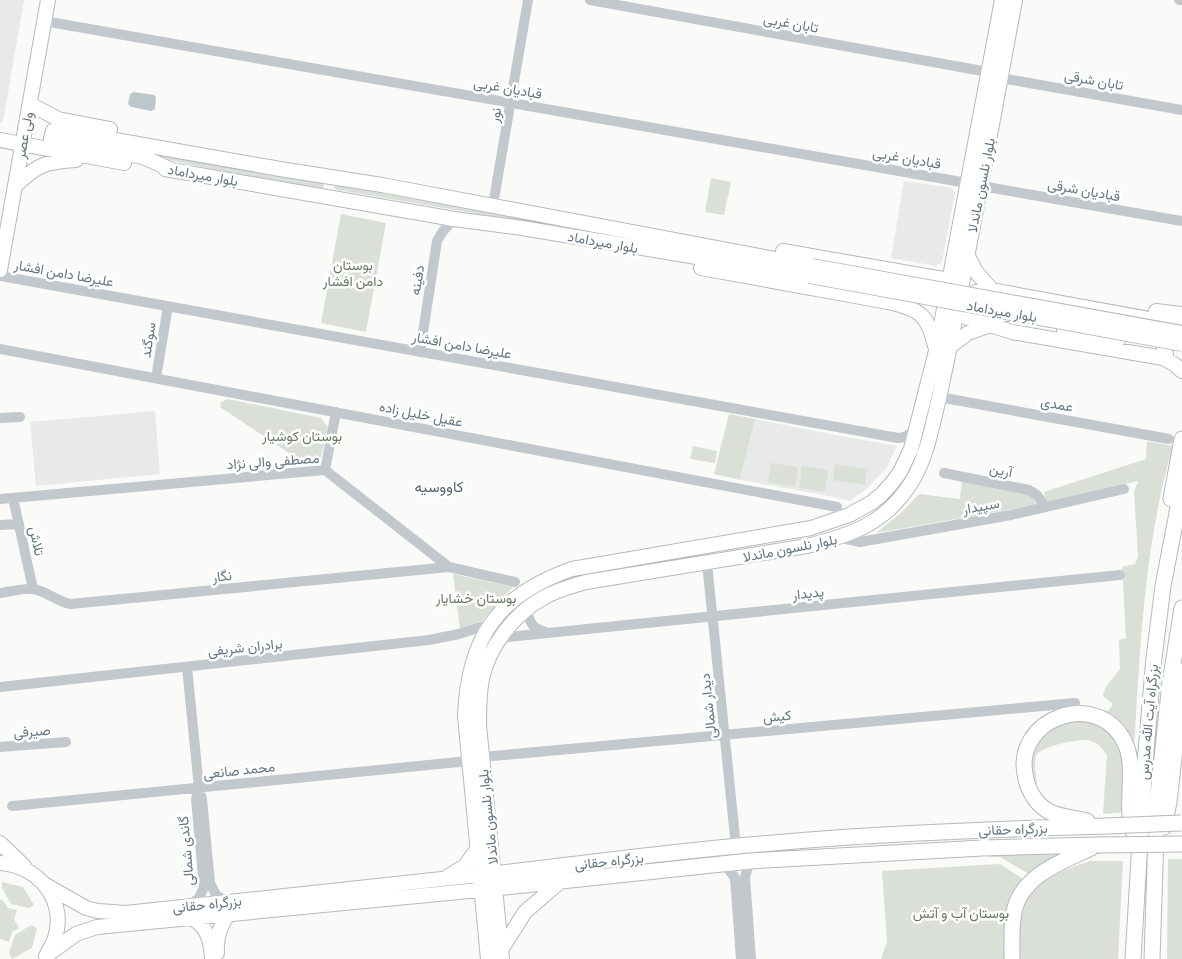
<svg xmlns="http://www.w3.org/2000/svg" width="1182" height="959" viewBox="0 0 1182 959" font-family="Cabin,Vazirmatn,sans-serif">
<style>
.built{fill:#e8e9e9}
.green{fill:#dadfd7}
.water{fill:#bbc7cb}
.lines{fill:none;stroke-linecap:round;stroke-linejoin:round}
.major-casing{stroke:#b5babe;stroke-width:16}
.highway-casing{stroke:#b4b9bd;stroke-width:17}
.minor{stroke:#c3c8cc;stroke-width:10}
.major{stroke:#fff;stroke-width:14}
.highway{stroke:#fff;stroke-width:15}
.major-bridge-casing{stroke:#b5babe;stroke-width:16;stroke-linecap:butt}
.highway-bridge-casing{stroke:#b4b9bd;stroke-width:17;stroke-linecap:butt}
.major-bridge{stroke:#fff;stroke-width:14}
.highway-bridge{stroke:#fff;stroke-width:15}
.labels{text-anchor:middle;stroke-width:5;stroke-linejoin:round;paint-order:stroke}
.street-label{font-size:14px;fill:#657683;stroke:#fff}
.park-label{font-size:14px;fill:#687a64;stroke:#fff}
.neighbourhood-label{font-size:15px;fill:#57646e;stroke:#fff}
</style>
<rect width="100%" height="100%" fill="#fafaf8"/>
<path class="built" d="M 0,0 L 24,0 L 3,122 L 0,123 Z
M 904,181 L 952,188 L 955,192 L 942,262 L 936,266 L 891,258 Z
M 155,411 L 160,474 L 36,486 L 30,422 Z
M 755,419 L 835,435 L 897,446 L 886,469 L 865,490 L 850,501 L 824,495 L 740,480 Z"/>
<path class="green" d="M 58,132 L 325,182 L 323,188 L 324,193 L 90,143 Z
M 711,178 L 731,182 L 724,215 L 705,212 Z
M 335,185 L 623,235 L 623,239 L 338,190 L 334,188 Z
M 341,214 L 386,223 L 366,332 L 321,323 Z
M 228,399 L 321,418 L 328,427 L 320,461 L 307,465 L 220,407 L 221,402 Z
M 729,414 L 755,419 L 740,480 L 714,474 Z
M 1147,441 L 1173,446 C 1144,544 1140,648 1134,749 L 1113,720 L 1093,708 L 1108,711 L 1113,704 L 1103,696 L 1105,688 L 1120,669 L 1119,640 L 1126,638 L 1122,567 L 1135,564 L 1138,556 L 1134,492 L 1138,481 L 1046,503 L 1044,492 L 1146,459 Z
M 693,446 L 717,451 L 715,463 L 690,459 Z
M 771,463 L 798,467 L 795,487 L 768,482 Z
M 835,464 L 867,469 L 865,485 L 833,480 Z
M 802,466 L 828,470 L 825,492 L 799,488 Z
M 962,481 L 1029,493 L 1034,499 L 1036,505 L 876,533 L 902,512 L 919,494 L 960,499 Z
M 453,574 L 513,587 L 482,621 L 460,629 Z
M 1070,718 L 1101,723 L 1124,750 L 1126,812 L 1103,814 L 1107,755 C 1102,748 1097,742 1088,740 C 1079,739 1039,746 1036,756 C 1034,763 1036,775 1037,784 L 1033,784 L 1031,754 L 1039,734 Z
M 1073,852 L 1031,875 L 1000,857 L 989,857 L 987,853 Z
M 1168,859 L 1182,859 L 1182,959 L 1167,959 Z
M 1090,861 L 1123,861 L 1118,959 L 1018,959 C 1018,945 1017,929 1019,916 C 1025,882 1063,870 1090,861 Z
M 1000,864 L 1026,881 L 1006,959 L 881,959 L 887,941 L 882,871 Z
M 2,882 L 23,887 L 34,905 L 29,908 L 11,904 L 2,888 Z
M 2,899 L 8,908 L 17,910 L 14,919 L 19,928 L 12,932 L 9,942 L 0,939 L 0,900 Z
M 31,925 L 37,928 L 32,948 L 12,959 L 9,953 L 15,935 Z"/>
<path class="water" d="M 134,92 L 154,95 L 156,97 L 155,109 L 151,111 L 131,107 L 128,104 L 130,94 Z"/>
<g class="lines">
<defs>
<path id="major" d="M 30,104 L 58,119 L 110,129
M 0,140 L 124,163
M 165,169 L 454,219 L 522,228 L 810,276
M 172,170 L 143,157 L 56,141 L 51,138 L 53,131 L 59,130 L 280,169 L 382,185 L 812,266
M 15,186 C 38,164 45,162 76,160
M 783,251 L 949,280
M 968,256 L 976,272 L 992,290
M 701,268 L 888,302 C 919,309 928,314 935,346
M 0,270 L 48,0
M 952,305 L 957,312 L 965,317 L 1012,332 L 1163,358 L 1174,364 L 1182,371
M 1156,311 L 1182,314
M 1011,313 C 997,316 988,319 975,309 L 973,298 L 976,292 L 986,289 L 1182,325
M 1064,331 L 1118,340
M 1153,334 C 1163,339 1164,348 1167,359
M 951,346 L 968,333 L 991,325
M 0,843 L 24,866
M 0,863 C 45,866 74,912 48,952
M 447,877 L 465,866 L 477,849
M 44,884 L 86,908 L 98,911 L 126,913 L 488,874
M 191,918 C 208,926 211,942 212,959
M 501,950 L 525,912 L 561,881
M 217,953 C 216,938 219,926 229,914
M 46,956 L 76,934 L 97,927 L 490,889
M 488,959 L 465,716 C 468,637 498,595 572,569 L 811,528 L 849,515 L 871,503 L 881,495 L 892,483 L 900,472 L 911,449 L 936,351 L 1002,0
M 502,959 L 479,725 C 479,710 479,694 482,679 C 489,646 514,614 543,598 C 556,590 572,586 586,582 L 807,546 C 851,535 885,524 911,483 C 927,457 932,427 939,398 C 946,367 952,336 958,305 C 978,203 996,102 1015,0"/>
<path id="highway" d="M 1171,499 L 1182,439
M 1087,821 C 1075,818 1061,817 1050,812 C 1038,806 1029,793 1026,779 C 1010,718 1099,687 1125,743 C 1135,764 1128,791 1130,815 C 1131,822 1133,830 1135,837
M 1164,827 L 1169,802 L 1179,714 L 1182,671
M 494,874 C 587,863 680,850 773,843 C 883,833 994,829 1106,826
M 495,888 L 750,861 L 982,848 L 1097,845
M 1012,959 C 1012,944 1011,927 1014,912 C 1021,876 1061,862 1091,848
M 1133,959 L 1144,775 L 1154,658 L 1163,586 L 1182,487
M 1152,959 L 1157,804 L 1170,683 L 1182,608"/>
</defs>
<use href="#major" class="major-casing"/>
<use href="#highway" class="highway-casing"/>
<path class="minor" d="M 590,0 L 988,72
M 1179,0 L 1182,0
M 44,21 L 967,183
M 1001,78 L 1182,110
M 981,186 L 1182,221
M 493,205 L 528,0
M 0,276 L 898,438 L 905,437 L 917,429
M 0,349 L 837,507
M 420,352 L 437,241 L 443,231 L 454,219
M 156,378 L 168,306
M 939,397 L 1169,439
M 0,418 L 20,417
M 325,470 L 336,412
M 944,473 L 1029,490 L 1037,495 L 1045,507
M 13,498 L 33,589
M 0,499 L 325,470 L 449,567 L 515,582
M 0,525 L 19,524
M 842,538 L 860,542 L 1011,515 L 1124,489
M 707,563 L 736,847
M 0,593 C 10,592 23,588 33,589 C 47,591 57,602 71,604 L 449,567
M 527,609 C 529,623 533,629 546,632
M 499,638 L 1120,575
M 187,667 L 199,788
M 0,687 L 429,640 L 459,634 L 491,624
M 0,747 L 66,742
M 482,757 L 1075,703
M 12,806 L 469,761
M 750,861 L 745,877 L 751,959
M 725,864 L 735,878 L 741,959
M 189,906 L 199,898 L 204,887 L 196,799 L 199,788 L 202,799 L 210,883 L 216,895 L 227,902"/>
<use href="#major" class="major"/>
<use href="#highway" class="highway"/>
<defs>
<path id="major-bridge" d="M 812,266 L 1182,333
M 810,276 L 1182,344"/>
<path id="highway-bridge" d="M 1106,826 L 1181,823
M 1097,845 L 1182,844"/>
</defs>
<use href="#major-bridge" class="major-bridge-casing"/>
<use href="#highway-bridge" class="highway-bridge-casing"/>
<use href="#major-bridge" class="major-bridge"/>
<use href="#highway-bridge" class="highway-bridge"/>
</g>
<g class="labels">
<g class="street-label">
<text transform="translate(791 23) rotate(10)" y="5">تابان غربی</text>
<text transform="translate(1094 80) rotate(10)" y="5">تابان شرقی</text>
<text transform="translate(508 88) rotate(10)" y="5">قبادیان غربی</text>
<text transform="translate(495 115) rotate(-80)" y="5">نور</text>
<text transform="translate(24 135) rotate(-80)" y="5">ولی عصر</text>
<text transform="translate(907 158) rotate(10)" y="5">قبادیان غربی</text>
<text transform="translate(203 175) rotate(10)" y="5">بلوار میرداماد</text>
<text transform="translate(981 185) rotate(-79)" y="5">بلوار نلسون ماندلا</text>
<text transform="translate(1084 190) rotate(10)" y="5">قبادیان شرقی</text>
<text transform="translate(603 242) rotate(10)" y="5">بلوار میرداماد</text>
<text transform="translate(64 273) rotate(10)" y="5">علیرضا دامن افشار</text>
<text transform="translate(417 280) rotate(-81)" y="5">دفینه</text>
<text transform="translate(1002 311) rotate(10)" y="5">بلوار میرداماد</text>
<text transform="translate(148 340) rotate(-81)" y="5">سوگند</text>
<text transform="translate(462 345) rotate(10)" y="5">علیرضا دامن افشار</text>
<text transform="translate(1057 404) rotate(10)" y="5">عمدی</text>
<text transform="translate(421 414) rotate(11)" y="5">عقیل خلیل زاده</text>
<text transform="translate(273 461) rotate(-4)" y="5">مصطفی والی نژاد</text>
<text transform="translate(1001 470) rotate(11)" y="5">آرین</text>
<text transform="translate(981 506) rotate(-10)" y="5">سپیدار</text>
<text transform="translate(37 541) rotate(78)" y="5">تلاش</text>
<text transform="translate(790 548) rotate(-11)" y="5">بلوار نلسون ماندلا</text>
<text transform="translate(222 576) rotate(-6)" y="5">نگار</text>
<text transform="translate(808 593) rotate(-6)" y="5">پدیدار</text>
<text transform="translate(245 647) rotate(-6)" y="5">برادران شریفی</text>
<text transform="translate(708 706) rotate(-96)" y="5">دیدار شمالی</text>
<text transform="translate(777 716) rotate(-5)" y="5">کیش</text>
<text transform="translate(1148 722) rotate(-85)" y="5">بزرگراه آیت الله مدرس</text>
<text transform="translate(32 731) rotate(-4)" y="5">صیرفی</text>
<text transform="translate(239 770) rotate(-6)" y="5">محمد صانعی</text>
<text transform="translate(488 817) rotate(-96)" y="5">بلوار نلسون ماندلا</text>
<text transform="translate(1013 829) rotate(-2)" y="5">بزرگراه حقانی</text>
<text transform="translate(186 851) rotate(-95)" y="5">گاندی شمالی</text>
<text transform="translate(609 861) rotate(-6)" y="5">بزرگراه حقانی</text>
<text transform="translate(207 904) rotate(-6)" y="5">بزرگراه حقانی</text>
</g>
<g class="park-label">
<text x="353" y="270">بوستان<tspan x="353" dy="16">دامن افشار</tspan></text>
<text x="302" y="441">بوستان کوشیار</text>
<text x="476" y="603">بوستان خشایار</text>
<text x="961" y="918">بوستان آب و آتش</text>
</g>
<g class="neighbourhood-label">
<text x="439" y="492">کاووسیه</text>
</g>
</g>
</svg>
